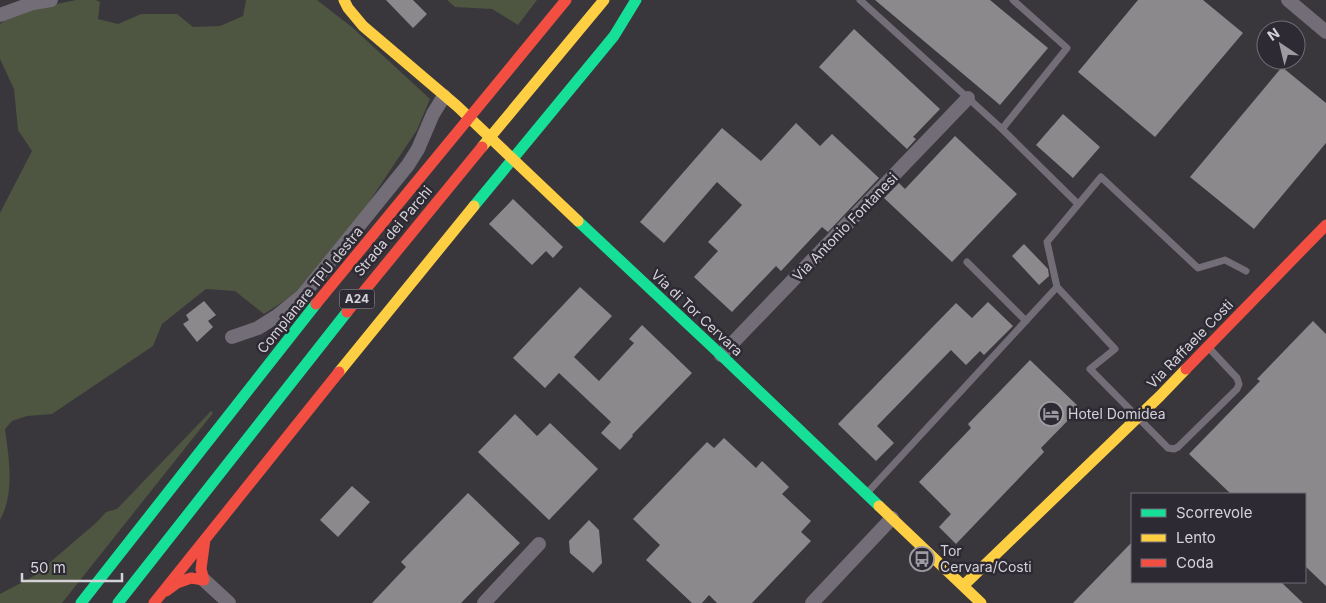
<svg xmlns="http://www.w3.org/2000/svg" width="1326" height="603" viewBox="0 0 1326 603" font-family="Inter,sans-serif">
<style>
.green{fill:#4e5541}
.building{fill:#8c898d}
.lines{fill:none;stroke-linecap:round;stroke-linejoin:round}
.lane{stroke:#726d77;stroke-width:7}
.street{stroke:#726d77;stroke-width:14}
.fast{stroke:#16e098;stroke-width:11}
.slow{stroke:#ffcf43;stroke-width:11}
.jam{stroke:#f24e42;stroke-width:11}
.labels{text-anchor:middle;stroke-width:5;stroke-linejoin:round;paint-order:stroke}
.shield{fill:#2e2a34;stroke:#a2a0a7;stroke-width:1}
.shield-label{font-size:12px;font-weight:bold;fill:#d4d2d8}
.street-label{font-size:14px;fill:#d4d2d8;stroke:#2e2a34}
.poi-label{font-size:14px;fill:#d4d2d8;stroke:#2e2a34;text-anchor:start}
</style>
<rect width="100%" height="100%" fill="#39373c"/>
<path class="green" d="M 76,0 L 96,0 L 100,2 L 98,19 L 118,24 L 141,14 L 177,14 L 193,27 L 220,26 L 243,16 L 246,0 L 317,0 L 353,28 L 430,99 L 417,130 L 367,205 L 295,294 L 264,314 L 235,291 L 206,289 L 162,324 L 153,346 L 52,414 L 27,416 L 12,421 L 5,429 C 9,458 15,493 0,520 L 0,213 L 32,151 L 18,130 L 14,89 L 0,59 L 0,24 L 14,13 Z
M 447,0 L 537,0 L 518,25 L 492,9 L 455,7 Z
M 211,411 L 213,413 L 62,603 L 0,603 L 0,594 L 34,576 L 97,522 L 106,512 L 117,509 Z"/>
<path class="building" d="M 386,0 L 413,0 L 427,14 L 413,28 Z
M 875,0 L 990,0 L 1048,48 L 1000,105 Z
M 1138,0 L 1203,0 L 1243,33 L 1155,137 L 1078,72 Z
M 854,29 L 940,109 L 913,137 L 916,139 L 907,149 L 819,67 Z
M 1282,67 L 1326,103 L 1326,143 L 1254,229 L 1190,177 Z
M 1063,114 L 1100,147 L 1073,178 L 1036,145 Z
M 796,123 L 820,146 L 832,134 L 879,178 L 828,232 L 822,227 L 781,271 L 776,266 L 732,312 L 694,277 L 718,251 L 708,242 L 742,205 L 717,182 L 664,243 L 640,222 L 722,128 L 761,161 Z
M 955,136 L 1017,194 L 952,262 L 884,198 L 899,183 L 905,189 Z
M 513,199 L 563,247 L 553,258 L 546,251 L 532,265 L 489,224 Z
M 1024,244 L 1048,269 L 1049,276 L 1039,285 L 1012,256 Z
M 580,287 L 612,316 L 574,357 L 599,381 L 634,343 L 629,339 L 642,325 L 692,373 L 632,435 L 633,436 L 620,450 L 601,433 L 611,422 L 559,373 L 545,388 L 513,358 Z
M 204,301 L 216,315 L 208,321 L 213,327 L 197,342 L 183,324 L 189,320 L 186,315 Z
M 988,302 L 1013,326 L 984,355 L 980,351 L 966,365 L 951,350 L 877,426 L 894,443 L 876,461 L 838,424 L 956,303 L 972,318 Z
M 1313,321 L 1326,334 L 1326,586 L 1305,566 L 1305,494 L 1231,494 L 1189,454 L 1260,381 L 1257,379 Z
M 1030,360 L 1080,408 L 1041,448 L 1044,452 L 956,544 L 939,527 L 951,514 L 919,482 L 971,428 L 968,424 Z
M 515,414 L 537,436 L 550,423 L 598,469 L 549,520 L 478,452 Z
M 724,438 L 756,468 L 762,461 L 789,487 L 782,494 L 811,521 L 801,532 L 811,541 L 752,603 L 717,603 L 709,595 L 702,603 L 692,603 L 646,560 L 660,545 L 633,519 L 707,442 L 714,448 Z
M 352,486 L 370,502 L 338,537 L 320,520 Z
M 468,493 L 520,543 L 461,603 L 372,603 L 406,567 L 401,562 Z
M 589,520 L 599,530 L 602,563 L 593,573 L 570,553 L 569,541 Z
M 1132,542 L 1132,582 L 1281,582 L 1303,603 L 1073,603 Z"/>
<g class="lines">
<path class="lane" d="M 860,0 L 1002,129 L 1078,204
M 1002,129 L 1067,48 L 1013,0
M 967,262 L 1026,321
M 1209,348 L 1237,378 L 1239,384 L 1237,389 L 1178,447 L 1174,449 L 1168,448 L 1090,369 L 1115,349 L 1057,287 L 1047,242 L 1101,177 L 1198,268 L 1225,260 L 1246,271
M 868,492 L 1057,287"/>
<path class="street" d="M 1288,0 L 1326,32
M 0,15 L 33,3 L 51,0
M 232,337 L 258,328 L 277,316 L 302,296 L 408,165 L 418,149 L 433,114 L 444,96
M 721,355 L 968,98
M 204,580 L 229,603
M 484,603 L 539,544
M 812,603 L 892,518"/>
<path class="fast" d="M 474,206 L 614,36 L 636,0
M 578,221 L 721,355 L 879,506
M 81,603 L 316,304
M 118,603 L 347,312"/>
<path class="slow" d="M 344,0 L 348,8 L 363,26 L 457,106 L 578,221
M 482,147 L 604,0
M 339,372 L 474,206
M 879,506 L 981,603
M 964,585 L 1160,396 L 1186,369"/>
<path class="jam" d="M 316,304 L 566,0
M 347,312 L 482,147
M 1186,369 L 1326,225
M 166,591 L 177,583 L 191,578 L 204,580 L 201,569 L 205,539
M 154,603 L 339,372"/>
</g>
<defs>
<symbol id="hotel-ring" viewBox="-11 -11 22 22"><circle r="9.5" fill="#2e2a34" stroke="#9e9ca1" stroke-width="1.5"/><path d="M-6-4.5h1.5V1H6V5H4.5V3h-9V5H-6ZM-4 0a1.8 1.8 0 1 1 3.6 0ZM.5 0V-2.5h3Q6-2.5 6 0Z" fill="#9e9ca1"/></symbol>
<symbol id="bus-ring" viewBox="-11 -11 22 22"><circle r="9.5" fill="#2e2a34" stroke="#9e9ca1" stroke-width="1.5"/><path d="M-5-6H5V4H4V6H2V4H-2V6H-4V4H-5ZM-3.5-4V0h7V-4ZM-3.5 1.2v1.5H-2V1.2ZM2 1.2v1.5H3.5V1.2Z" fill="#9e9ca1"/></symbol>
</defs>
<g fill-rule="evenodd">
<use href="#hotel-ring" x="1037" y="400" width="28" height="28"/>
<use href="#bus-ring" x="908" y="545" width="28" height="28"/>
</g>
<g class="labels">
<rect class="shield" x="339.5" y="289.5" width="35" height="19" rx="4"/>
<g class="shield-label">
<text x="357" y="303">A24</text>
</g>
<g class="street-label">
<text transform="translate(845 227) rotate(-46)" y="5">Via Antonio Fontanesi</text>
<text transform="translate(393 231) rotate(-50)" y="5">Strada dei Parchi</text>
<text transform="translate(310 290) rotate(-51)" y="5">Complanare TPU destra</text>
<text transform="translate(697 313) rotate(43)" y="5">Via di Tor Cervara</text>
<text transform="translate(1190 344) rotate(-46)" y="5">Via Raffaele Costi</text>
</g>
<g class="poi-label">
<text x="1068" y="419">Hotel Domidea</text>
<text x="940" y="556">Tor<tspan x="940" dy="16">Cervara/Costi</tspan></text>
</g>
</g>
<rect x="1131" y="493" width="175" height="90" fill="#2e2a34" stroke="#706d76"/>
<rect x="1141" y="509" width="25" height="8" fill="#16e098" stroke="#706d76"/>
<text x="1176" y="518" font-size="15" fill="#d4d2d8">Scorrevole</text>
<rect x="1141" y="534" width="25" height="8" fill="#ffcf43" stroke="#706d76"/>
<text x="1176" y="543" font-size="15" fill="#d4d2d8">Lento</text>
<rect x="1141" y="559" width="25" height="8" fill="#f24e42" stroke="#706d76"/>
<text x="1176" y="568" font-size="15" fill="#d4d2d8">Coda</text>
<g transform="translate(1281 45) rotate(325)"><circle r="24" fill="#2e2a34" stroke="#706d76"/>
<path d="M0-4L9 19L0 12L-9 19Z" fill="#9e9ca1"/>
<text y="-8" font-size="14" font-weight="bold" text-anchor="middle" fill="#d4d2d8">N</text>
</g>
<path d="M22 573v8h100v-8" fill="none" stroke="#d4d2d8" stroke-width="2.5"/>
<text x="30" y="573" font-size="15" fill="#d4d2d8" stroke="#2e2a34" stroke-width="4" paint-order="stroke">50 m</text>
</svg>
